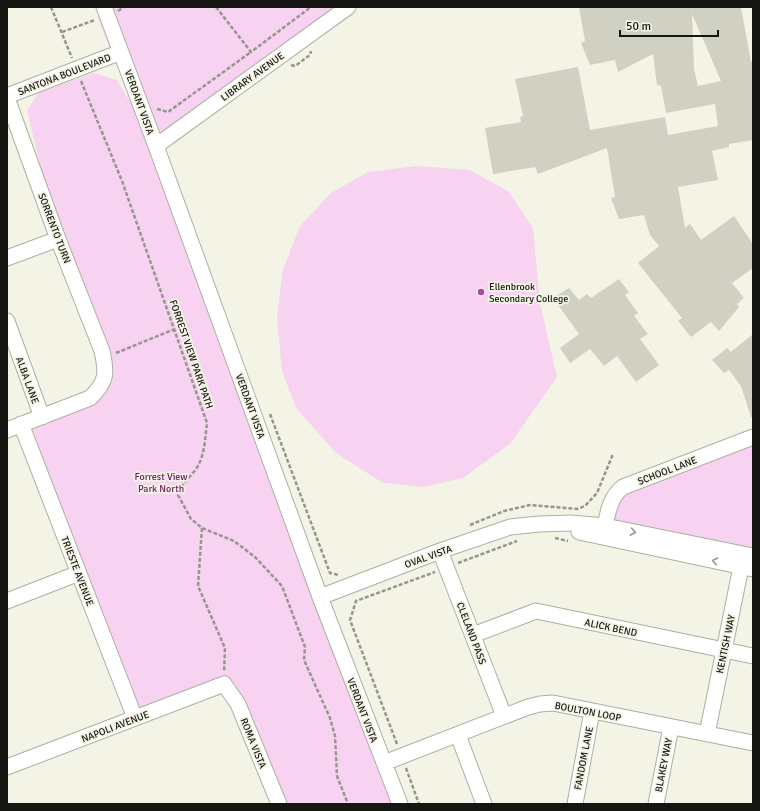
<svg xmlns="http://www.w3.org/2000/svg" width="760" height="811" viewBox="0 0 760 811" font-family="Signika,sans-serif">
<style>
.green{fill:#f8d2f1}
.building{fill:#d0d0c3;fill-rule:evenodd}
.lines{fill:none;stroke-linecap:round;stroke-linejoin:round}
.minor-casing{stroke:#aeaea2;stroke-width:17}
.path{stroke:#96968c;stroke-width:2.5;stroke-dasharray:4 2;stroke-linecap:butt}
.minor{stroke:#fff;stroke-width:15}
.oneway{stroke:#969694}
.poi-dot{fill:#b347a7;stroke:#f4f4e6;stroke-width:1.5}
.labels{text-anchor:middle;stroke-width:3.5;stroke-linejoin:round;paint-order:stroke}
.street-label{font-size:10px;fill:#151511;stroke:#f4f4e6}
.poi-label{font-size:10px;fill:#151511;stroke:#f4f4e6;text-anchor:start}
.park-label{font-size:10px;fill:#67165f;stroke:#f4f4e6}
</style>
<rect width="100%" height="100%" fill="#f4f4e6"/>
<path class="green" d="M 104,7 L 348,7 L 156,146 L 400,804 L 279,804 L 224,685 L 135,718 L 21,424 L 90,398 L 105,377 L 58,239 L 27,111 L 38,93 L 93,73 L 117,80 L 153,140 L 113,56 L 98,18 Z
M 416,166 L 470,170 L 509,192 L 533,228 L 540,303 L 557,377 L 510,444 L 463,478 L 424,487 L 383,483 L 336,453 L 296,408 L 282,371 L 277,318 L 282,272 L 300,226 L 331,193 L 368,172 Z
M 753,437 L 753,556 L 605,526 L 611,499 Z"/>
<path class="building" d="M 579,7 L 741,7 L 751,62 L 753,61 L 753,140 L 729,144 L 729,147 L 712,151 L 718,180 L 678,187 L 685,228 L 690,224 L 701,240 L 734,216 L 753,244 L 753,268 L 732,283 L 744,298 L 737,304 L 739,307 L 719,331 L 711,322 L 691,337 L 678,321 L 682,318 L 638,263 L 659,246 L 650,235 L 644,215 L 619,219 L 611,198 L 615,197 L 607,148 L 538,174 L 535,167 L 493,174 L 485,128 L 521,122 L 520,117 L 523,116 L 515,79 L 578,67 L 590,130 L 665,117 L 668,135 L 718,126 L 715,104 L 666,113 L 661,86 L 657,85 L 653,54 L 618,72 L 615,60 L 590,65 L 581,43 L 585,41 ZM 692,14 L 721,81 L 698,86 L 694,69 Z
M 619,279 L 629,292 L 625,295 L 638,313 L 634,316 L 648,334 L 640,339 L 659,365 L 636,382 L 617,356 L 604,366 L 590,349 L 570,363 L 560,348 L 579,334 L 553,298 L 569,288 L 579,300 L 587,294 L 591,298 Z
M 753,334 L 753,417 L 751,417 L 741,386 L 729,370 L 724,373 L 712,360 L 727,348 L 731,352 Z"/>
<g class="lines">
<defs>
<path id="minor" d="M 104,7 L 156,146 L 320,597 L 400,804
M 7,96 L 121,52
M 7,98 L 58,239 L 102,351 C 107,373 107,382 90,398 L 7,430
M 156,146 L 348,7
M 7,258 L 58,239
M 7,321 L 42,417
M 21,424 L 135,718
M 579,532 L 753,569
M 603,536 C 607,519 608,498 623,487 L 753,437
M 440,551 L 504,716
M 320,597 L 440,551 L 510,527 L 539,524 L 571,523 L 605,526 L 753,556
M 7,601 L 79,573
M 473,635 L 536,611 L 753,656
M 707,734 L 743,557
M 458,735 L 484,804
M 384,763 L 528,707 L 540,704 L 553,703 L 753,743
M 7,767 L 224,684 L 238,704 L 279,804
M 575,804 L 592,711
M 656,804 L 671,727"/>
</defs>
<use href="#minor" class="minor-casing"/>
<path class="path" d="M 51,7 L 72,58
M 216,7 L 251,52 L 311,7
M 118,11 L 124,7
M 62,32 L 95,20
M 291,65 L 295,66 L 310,55 L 311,51
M 81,81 L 122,181 L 207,423 C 205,438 205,456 196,469 C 188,480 183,481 178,495 L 191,519 L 202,528 L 234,541 L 255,557 L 282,586 L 305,647 L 304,660 L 330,718 L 335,736 L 337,776 L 348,804
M 157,109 L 168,112 L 251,52
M 116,353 L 175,329
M 270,414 L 330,573 L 339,575
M 470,525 L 504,511 L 530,505 L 577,509 L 585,506 L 597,493 L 613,454
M 202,528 L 198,586 L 225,648 L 224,672
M 555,538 L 568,541
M 458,563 L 517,541
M 397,744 L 350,620 L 356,601 L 435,572
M 406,768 L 419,804"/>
<use href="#minor" class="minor"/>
</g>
<defs><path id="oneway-chevron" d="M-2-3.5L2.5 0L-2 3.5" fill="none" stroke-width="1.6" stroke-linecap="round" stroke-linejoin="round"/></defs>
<g class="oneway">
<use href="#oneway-chevron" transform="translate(633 532) rotate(11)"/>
<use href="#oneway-chevron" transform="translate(715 561) rotate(-168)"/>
</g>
<circle class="poi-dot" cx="481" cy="292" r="4"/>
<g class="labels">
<g class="street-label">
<text transform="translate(64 74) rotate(-21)" y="4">SANTONA BOULEVARD</text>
<text transform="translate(252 76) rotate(-36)" y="4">LIBRARY AVENUE</text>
<text transform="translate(140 102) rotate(70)" y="4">VERDANT VISTA</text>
<text transform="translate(55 228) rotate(69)" y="4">SORRENTO TURN</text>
<text transform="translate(192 354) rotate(71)" y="4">FORREST VIEW PARK PATH</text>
<text transform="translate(28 380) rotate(70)" y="4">ALBA LANE</text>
<text transform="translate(251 406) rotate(70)" y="4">VERDANT VISTA</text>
<text transform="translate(667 470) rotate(-21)" y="4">SCHOOL LANE</text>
<text transform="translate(428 556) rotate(-20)" y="4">OVAL VISTA</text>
<text transform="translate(78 571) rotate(69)" y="4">TRIESTE AVENUE</text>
<text transform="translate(611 627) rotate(12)" y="4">ALICK BEND</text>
<text transform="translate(472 633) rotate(69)" y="4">CLELAND PASS</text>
<text transform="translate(725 644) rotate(-78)" y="4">KENTISH WAY</text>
<text transform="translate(363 710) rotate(69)" y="4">VERDANT VISTA</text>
<text transform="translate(588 711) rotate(11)" y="4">BOULTON LOOP</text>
<text transform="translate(115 726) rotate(-21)" y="4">NAPOLI AVENUE</text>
<text transform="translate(254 743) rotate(68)" y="4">ROMA VISTA</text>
<text transform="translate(583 758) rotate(-79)" y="4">FANDOM LANE</text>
<text transform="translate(663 765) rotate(-79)" y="4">BLAKEY WAY</text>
</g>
<g class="poi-label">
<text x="489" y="290">Ellenbrook<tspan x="489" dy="12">Secondary College</tspan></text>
</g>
<g class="park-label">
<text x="161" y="480">Forrest View<tspan x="161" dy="12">Park North</tspan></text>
</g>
</g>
<rect width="760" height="811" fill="none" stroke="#151511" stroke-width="16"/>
<path d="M620 30v6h98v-6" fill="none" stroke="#151511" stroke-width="2"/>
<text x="626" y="30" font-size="12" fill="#151511" stroke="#f4f4e6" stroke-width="3" paint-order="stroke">50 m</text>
</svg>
